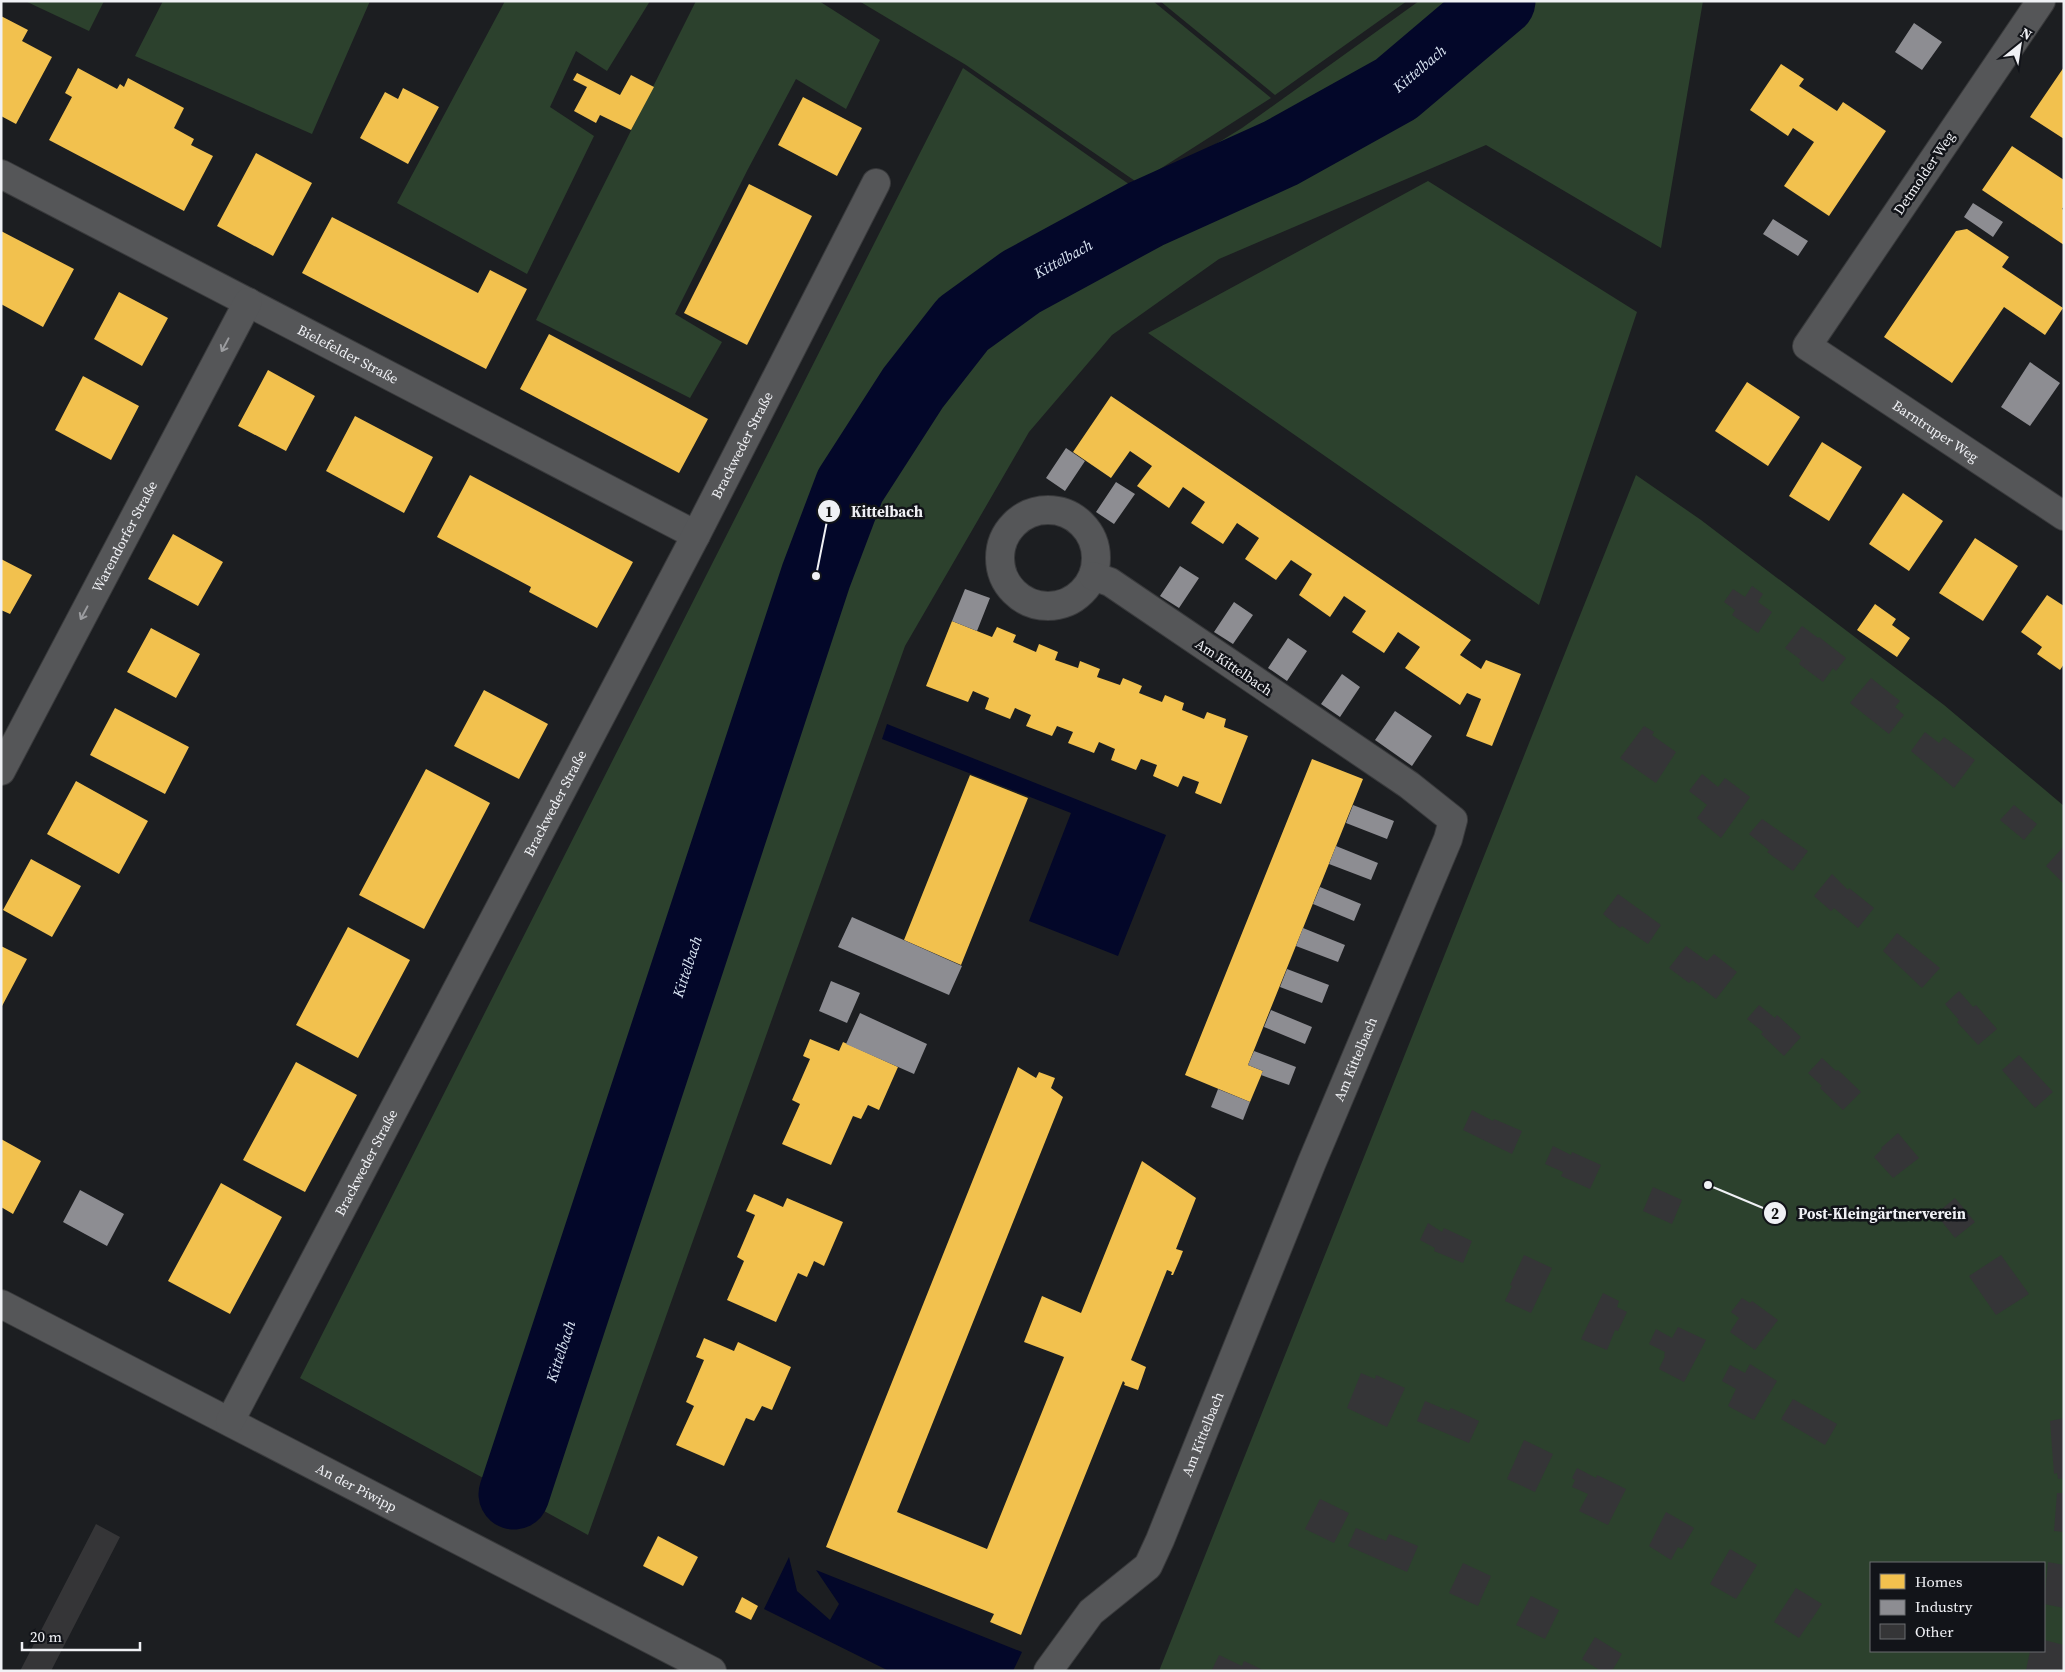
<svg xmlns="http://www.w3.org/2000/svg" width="2065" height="1672" viewBox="0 0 2065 1672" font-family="'Source Serif 4',serif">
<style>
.green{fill:#2c412d;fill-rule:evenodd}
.water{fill:#030729}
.homes{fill:#f2c14e}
.industry{fill:#8d8d92}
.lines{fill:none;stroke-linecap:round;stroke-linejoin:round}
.river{stroke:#030729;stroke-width:71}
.building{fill:#353537}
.minor-casing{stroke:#393a3c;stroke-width:30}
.minor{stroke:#555658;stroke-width:28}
.oneway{stroke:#9b9c9f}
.labels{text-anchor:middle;stroke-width:5;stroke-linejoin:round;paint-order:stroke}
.street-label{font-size:14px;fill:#f0f1f5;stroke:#121419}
.water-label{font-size:15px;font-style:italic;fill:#dbe6f4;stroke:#121419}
.leader{fill:none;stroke:#f0f1f5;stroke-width:2}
.callout-dot{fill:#f0f1f5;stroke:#121419;stroke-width:2}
.mark-label{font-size:15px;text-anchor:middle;font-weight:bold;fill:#111}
.callout-label{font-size:15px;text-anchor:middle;font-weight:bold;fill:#f0f1f5;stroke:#121419;stroke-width:5;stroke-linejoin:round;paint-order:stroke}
</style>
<rect width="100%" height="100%" fill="#1c1e21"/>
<path class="green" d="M 25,1 L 104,1 L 89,31 Z
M 163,1 L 370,1 L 312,134 L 135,56 Z
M 505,1 L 650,1 L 607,71 L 576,51 L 550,107 L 594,136 L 527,274 L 397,203 Z
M 696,1 L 819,1 L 880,40 L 846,109 L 796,79 L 748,169 L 675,314 L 722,342 L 690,398 L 536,320 Z
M 859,1 L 1153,1 L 1271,98 L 1138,183 L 966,65 Z
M 1160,1 L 1407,1 L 1275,95 Z
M 1419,1 L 1703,1 L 1661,248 L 1486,145 L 1219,259 L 1112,335 L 1029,432 L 905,646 L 588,1535 L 489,1481 L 801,568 L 944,311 L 1242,128 Z
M 963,68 L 1133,187 L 940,309 L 888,382 L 851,442 L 820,501 L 798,569 L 662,940 L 485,1479 L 300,1378 Z
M 1428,181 L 1637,312 L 1539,605 L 1148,333 Z
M 1636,475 L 1701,520 L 1944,705 L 2064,806 L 2064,1671 L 1159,1671 ZM 1871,1563 L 2044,1563 L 2044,1651 L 1871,1651 Z"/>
<path class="water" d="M 887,724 L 1166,835 L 1118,956 L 1029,921 L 1071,813 L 882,739 Z
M 789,1557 L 797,1591 L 830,1620 L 839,1604 L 816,1570 L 1022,1652 L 1013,1671 L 889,1671 L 764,1609 Z"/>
<path class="homes" d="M 1,16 L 28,30 L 22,41 L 52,57 L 16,124 L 1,116 Z
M 1781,64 L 1804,79 L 1799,86 L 1837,111 L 1843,102 L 1886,131 L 1829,216 L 1784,186 L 1814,142 L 1793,128 L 1788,136 L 1750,110 Z
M 2064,67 L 2064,139 L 2030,117 Z
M 78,68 L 117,89 L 120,84 L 124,87 L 128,78 L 184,108 L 174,128 L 194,139 L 191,145 L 213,156 L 184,211 L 49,140 L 72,97 L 65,93 Z
M 577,73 L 620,95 L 631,75 L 654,87 L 631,130 L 600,115 L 596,123 L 574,111 L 587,87 L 573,80 Z
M 403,88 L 439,107 L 408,164 L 360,138 L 385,92 L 398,99 Z
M 803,97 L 862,128 L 837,176 L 778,145 Z
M 2012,146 L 2064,180 L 2064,206 L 2062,209 L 2064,210 L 2064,245 L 1982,190 Z
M 256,153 L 312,183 L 273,256 L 217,226 Z
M 749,184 L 812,216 L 747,345 L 684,313 Z
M 332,217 L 478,293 L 490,270 L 527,289 L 486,369 L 302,273 Z
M 1967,229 L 2009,257 L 2002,267 L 2063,308 L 2045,335 L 2004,307 L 1952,383 L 1884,337 L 1956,231 Z
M 1,231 L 74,269 L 43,327 L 1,304 Z
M 119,292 L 168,318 L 142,366 L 94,339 Z
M 549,334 L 708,419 L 679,473 L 520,389 Z
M 268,370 L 315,396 L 286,451 L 238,426 Z
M 83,376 L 139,406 L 111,460 L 55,430 Z
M 1747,382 L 1800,417 L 1768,466 L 1715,431 Z
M 1111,396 L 1471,640 L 1460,655 L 1481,669 L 1486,660 L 1521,674 L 1492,746 L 1466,736 L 1481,699 L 1467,693 L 1460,705 L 1405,668 L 1420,647 L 1398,632 L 1384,653 L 1352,632 L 1366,611 L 1344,596 L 1330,617 L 1299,595 L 1312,574 L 1291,560 L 1276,580 L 1245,559 L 1259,538 L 1237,523 L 1223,544 L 1191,523 L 1205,502 L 1183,487 L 1169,508 L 1137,486 L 1152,466 L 1130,451 L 1111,478 L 1073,452 Z
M 355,416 L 433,457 L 404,513 L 326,471 Z
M 1822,442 L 1862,467 L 1829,521 L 1789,496 Z
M 470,475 L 633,562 L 597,628 L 529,592 L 531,587 L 437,537 Z
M 1903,493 L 1943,521 L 1909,571 L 1869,544 Z
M 173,534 L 223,562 L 198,606 L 148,579 Z
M 1975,538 L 2018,566 L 1983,621 L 1939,593 Z
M 1,559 L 32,575 L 10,614 L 1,610 Z
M 2047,595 L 2064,606 L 2064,664 L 2060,670 L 2037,654 L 2042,647 L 2021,632 Z
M 1875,604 L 1896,619 L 1892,625 L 1910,638 L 1897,657 L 1857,630 Z
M 952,621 L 992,637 L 997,627 L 1016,635 L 1013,642 L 1036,652 L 1039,644 L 1058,652 L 1055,660 L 1078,668 L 1080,661 L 1100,669 L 1097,677 L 1120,685 L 1123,678 L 1142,686 L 1139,693 L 1162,702 L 1165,695 L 1184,703 L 1182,710 L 1204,719 L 1207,712 L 1226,719 L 1224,727 L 1248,736 L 1221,804 L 1195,793 L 1199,782 L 1183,776 L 1178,787 L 1153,776 L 1157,765 L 1141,759 L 1136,770 L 1111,760 L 1115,749 L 1099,742 L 1094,753 L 1068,743 L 1073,732 L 1057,726 L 1052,736 L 1026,726 L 1031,715 L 1015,708 L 1010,719 L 985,709 L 989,698 L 973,691 L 968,702 L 926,686 Z
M 151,628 L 200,654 L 176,698 L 127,672 Z
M 484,690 L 548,724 L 519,779 L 454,746 Z
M 115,708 L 189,747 L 165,794 L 90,755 Z
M 1312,759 L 1363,779 L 1248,1065 L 1263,1071 L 1250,1102 L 1185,1075 Z
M 426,769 L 490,803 L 424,929 L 359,895 Z
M 970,775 L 1028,798 L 961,965 L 904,940 Z
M 76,781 L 148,821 L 119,874 L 47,834 Z
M 31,859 L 81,886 L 52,937 L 3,910 Z
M 348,927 L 410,960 L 358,1058 L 296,1025 Z
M 1,946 L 27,959 L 1,1008 Z
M 810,1039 L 839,1051 L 843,1042 L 898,1067 L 879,1110 L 868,1105 L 861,1119 L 853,1116 L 831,1165 L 782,1144 L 800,1104 L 792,1100 L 810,1059 L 803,1056 Z
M 296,1062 L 357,1095 L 305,1192 L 243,1160 Z
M 1018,1067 L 1036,1078 L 1039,1072 L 1055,1078 L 1051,1088 L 1063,1097 L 897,1512 L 987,1549 L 1064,1357 L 1024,1342 L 1042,1296 L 1081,1313 L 1142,1161 L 1196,1198 L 1176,1249 L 1183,1251 L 1179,1261 L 1173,1275 L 1171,1275 L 1172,1272 L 1167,1270 L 1131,1360 L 1146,1367 L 1138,1390 L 1124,1385 L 1125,1383 L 1123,1381 L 1021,1635 L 990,1622 L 994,1614 L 826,1547 Z
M 1,1139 L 41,1161 L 13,1214 L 1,1207 Z
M 221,1183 L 282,1217 L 230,1314 L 168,1281 Z
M 754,1194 L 783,1207 L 787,1198 L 843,1222 L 824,1266 L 814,1261 L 807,1277 L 798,1273 L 776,1322 L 727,1300 L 744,1261 L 737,1257 L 755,1215 L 746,1211 Z
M 704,1338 L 734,1351 L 738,1342 L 791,1367 L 772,1410 L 762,1406 L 754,1421 L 746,1418 L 724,1466 L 676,1445 L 694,1406 L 686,1402 L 704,1360 L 696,1357 Z
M 658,1536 L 698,1557 L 683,1586 L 643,1566 Z
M 742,1597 L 758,1606 L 751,1620 L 735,1612 Z"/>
<path class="industry" d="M 1914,23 L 1942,42 L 1922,70 L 1895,52 Z
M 1973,203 L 2003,222 L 1993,237 L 1964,217 Z
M 1773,219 L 1808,241 L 1798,256 L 1763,234 Z
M 2030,362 L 2060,383 L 2030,426 L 2001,407 Z
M 1066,448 L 1085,461 L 1065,491 L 1046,478 Z
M 1116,482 L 1135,494 L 1114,524 L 1096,512 Z
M 1180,566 L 1199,578 L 1179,608 L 1160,596 Z
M 965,589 L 990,598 L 977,631 L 952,621 Z
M 1234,602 L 1253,615 L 1233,644 L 1214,632 Z
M 1288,638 L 1307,651 L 1287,681 L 1268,668 Z
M 1342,674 L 1360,687 L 1340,717 L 1321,704 Z
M 1395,711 L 1432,736 L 1412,766 L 1375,740 Z
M 1353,805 L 1394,821 L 1387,839 L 1346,823 Z
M 1336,846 L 1378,863 L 1371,880 L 1329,864 Z
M 1320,887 L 1361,904 L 1354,921 L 1313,904 Z
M 852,917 L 962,966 L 949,995 L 838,947 Z
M 1303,928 L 1345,945 L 1338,962 L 1296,946 Z
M 1287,969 L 1329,985 L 1322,1003 L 1280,987 Z
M 831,981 L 860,993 L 847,1023 L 819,1011 Z
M 1271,1010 L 1312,1027 L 1305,1044 L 1264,1027 Z
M 860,1013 L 927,1044 L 914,1074 L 846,1044 Z
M 1254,1051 L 1296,1067 L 1289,1085 L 1261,1075 L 1263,1071 L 1248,1065 Z
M 1218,1089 L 1250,1102 L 1243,1120 L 1211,1107 Z
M 80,1190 L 124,1214 L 107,1246 L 63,1222 Z"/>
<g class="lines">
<path class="river" id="s1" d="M 514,1494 L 816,576 L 850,486 L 913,388 L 963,324 L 1021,282 L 1146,214 L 1281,153 L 1396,89 L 1500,1"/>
</g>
<path class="building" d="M 1752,586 L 1763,594 L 1758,602 L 1772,612 L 1758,633 L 1732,615 L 1735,610 L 1724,602 L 1733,589 L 1745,597 Z
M 1802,626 L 1818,638 L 1819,637 L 1846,658 L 1836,671 L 1833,668 L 1823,682 L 1799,664 L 1801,660 L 1785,648 Z
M 1871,678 L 1900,701 L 1895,707 L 1904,715 L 1889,734 L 1850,703 Z
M 1644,726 L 1654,732 L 1652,735 L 1676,752 L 1656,783 L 1620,758 Z
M 1925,732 L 1939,743 L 1944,737 L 1975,760 L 1954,788 L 1911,751 Z
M 1702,774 L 1718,787 L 1725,778 L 1750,797 L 1721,838 L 1697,818 L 1707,805 L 1689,791 Z
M 2014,805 L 2037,824 L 2024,840 L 2000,820 Z
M 1762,819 L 1808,851 L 1793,871 L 1767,852 L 1769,850 L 1749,834 Z
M 2064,846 L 2064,884 L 2046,866 Z
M 1832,874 L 1848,890 L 1849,888 L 1874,908 L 1858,928 L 1834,908 L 1831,911 L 1814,896 Z
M 1618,894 L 1661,925 L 1648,944 L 1622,926 L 1620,928 L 1603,914 Z
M 1897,933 L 1940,968 L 1922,988 L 1883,951 Z
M 1686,946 L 1707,961 L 1714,954 L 1737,972 L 1716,999 L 1692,980 L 1689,983 L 1669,968 Z
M 1959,991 L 1973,1007 L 1976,1005 L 1997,1029 L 1978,1045 L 1957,1022 L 1959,1020 L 1945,1004 Z
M 1759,1005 L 1775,1018 L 1777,1015 L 1801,1037 L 1784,1056 L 1761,1034 L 1763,1032 L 1747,1019 Z
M 2019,1055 L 2053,1092 L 2035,1108 L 2002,1070 Z
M 1822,1058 L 1836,1071 L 1838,1070 L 1861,1092 L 1843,1110 L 1820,1088 L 1822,1086 L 1808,1073 Z
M 1472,1110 L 1493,1121 L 1494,1119 L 1522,1131 L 1512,1154 L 1463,1130 Z
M 1898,1133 L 1919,1158 L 1893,1178 L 1874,1157 L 1882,1149 L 1881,1148 Z
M 1553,1146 L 1571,1155 L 1572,1152 L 1601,1165 L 1590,1189 L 1561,1176 L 1563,1172 L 1545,1164 Z
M 1653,1187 L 1682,1200 L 1672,1224 L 1643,1211 Z
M 1955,1198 L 1975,1222 L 1955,1238 L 1936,1214 Z
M 1428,1223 L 1442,1232 L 1444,1228 L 1472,1241 L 1463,1263 L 1434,1251 L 1435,1248 L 1420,1240 Z
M 1524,1255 L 1552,1268 L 1531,1313 L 1505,1301 L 1512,1286 L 1510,1285 Z
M 2001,1255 L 2029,1294 L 1996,1315 L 1969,1276 Z
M 1603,1293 L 1619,1301 L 1617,1307 L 1627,1312 L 1618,1331 L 1615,1330 L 1607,1350 L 1581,1339 Z
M 1742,1298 L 1750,1303 L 1752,1301 L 1778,1320 L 1755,1350 L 1730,1332 L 1739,1318 L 1731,1312 Z
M 1678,1327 L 1706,1340 L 1684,1382 L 1659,1369 L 1665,1356 L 1664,1355 L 1665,1352 L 1649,1344 L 1656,1329 L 1672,1338 Z
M 1750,1364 L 1777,1381 L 1754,1420 L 1728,1406 L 1736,1389 L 1722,1381 L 1730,1365 L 1745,1373 Z
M 1361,1373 L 1375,1379 L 1376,1375 L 1405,1388 L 1387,1427 L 1347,1408 Z
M 1793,1399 L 1837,1424 L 1825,1445 L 1781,1419 Z
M 1425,1401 L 1449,1411 L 1451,1408 L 1479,1421 L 1469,1443 L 1417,1421 Z
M 2064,1418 L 2064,1478 L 2058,1479 L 2057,1473 L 2054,1474 L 2050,1421 Z
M 1524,1440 L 1553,1454 L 1535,1492 L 1507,1479 Z
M 1577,1468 L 1596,1478 L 1597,1475 L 1626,1489 L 1608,1525 L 1579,1511 L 1588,1494 L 1572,1487 L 1575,1480 L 1572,1478 Z
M 2057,1493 L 2064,1493 L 2064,1532 L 2054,1531 Z
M 1320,1499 L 1349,1513 L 1334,1543 L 1305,1529 Z
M 1666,1512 L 1694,1528 L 1682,1549 L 1678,1547 L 1671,1560 L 1649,1546 Z
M 96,1524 L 120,1537 L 51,1671 L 20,1671 Z
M 1356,1528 L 1386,1541 L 1389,1534 L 1418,1546 L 1407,1572 L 1348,1546 Z
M 1730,1549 L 1757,1565 L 1736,1599 L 1710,1584 Z
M 2048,1562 L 2064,1565 L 2064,1608 L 2044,1604 Z
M 1463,1563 L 1491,1576 L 1478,1606 L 1449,1593 Z
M 1796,1588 L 1822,1604 L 1799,1638 L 1774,1622 Z
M 1531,1596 L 1559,1610 L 1545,1639 L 1516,1625 Z
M 1595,1637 L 1622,1654 L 1612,1671 L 1601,1671 L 1582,1659 Z
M 2044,1640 L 2064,1645 L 2064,1671 L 2026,1670 L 2030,1651 L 2044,1651 Z
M 1219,1655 L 1242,1666 L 1244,1661 L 1265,1671 L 1214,1671 L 1212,1670 Z"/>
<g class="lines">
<defs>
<g id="minor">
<path id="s2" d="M 2041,1 L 1807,346 L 2064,516"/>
<path id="s3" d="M 1,174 L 696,535"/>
<circle cx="1048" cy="558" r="48"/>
<path id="s4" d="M 1,771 L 248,302"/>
<path id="s5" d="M 1,1304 L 712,1671"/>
<path id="s6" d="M 230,1421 L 696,535 L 876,183"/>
<path id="s7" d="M 1048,1671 L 1091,1612 L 1148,1566 L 1160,1540 L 1312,1162 L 1448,839 L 1453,820 L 1409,785 L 1110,582 L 1093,576"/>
</g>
</defs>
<use href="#minor" class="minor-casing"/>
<use href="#minor" class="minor"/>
</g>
<defs><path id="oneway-shaft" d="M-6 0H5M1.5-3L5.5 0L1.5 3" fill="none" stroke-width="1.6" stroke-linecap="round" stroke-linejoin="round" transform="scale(1.25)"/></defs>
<g class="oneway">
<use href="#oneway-shaft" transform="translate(225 345) rotate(118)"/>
<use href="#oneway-shaft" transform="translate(84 613) rotate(118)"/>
</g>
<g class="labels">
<g class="street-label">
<text transform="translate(1924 173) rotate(-56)" y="5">Detmolder Weg</text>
<text dy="5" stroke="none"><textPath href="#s3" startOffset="391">Bielefelder Straße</textPath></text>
<text dy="5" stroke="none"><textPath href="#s2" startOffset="571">Barntruper Weg</textPath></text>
<text dy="5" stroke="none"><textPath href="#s6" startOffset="1102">Brackweder Straße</textPath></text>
<text dy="5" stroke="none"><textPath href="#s4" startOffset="265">Warendorfer Straße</textPath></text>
<text transform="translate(1234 667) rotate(34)" y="5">Am Kittelbach</text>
<text dy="5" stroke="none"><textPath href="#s6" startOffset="698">Brackweder Straße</textPath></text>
<text dy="5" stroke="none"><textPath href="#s7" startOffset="694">Am Kittelbach</textPath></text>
<text dy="5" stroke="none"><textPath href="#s6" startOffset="292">Brackweder Straße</textPath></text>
<text dy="5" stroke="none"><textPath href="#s7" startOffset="289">Am Kittelbach</textPath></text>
<text dy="5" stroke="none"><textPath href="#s5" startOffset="400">An der Piwipp</textPath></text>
</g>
<g class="water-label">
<text dy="5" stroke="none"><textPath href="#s1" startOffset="1785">Kittelbach</textPath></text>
<text dy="5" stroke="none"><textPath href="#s1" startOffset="1380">Kittelbach</textPath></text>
<text dy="5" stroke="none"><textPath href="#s1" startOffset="555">Kittelbach</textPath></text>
<text dy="5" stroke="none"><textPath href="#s1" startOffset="150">Kittelbach</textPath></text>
</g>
</g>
<path class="leader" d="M816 576L829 511M1708 1185L1775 1213"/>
<g class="callout-dot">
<circle cx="816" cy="576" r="5"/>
<circle cx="1708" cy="1185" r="5"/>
<circle cx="829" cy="511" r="12"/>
<circle cx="1775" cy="1213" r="12"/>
</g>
<g class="mark-label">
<text x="829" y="517">1</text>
<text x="1775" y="1219">2</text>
</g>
<g class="callout-label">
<text x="887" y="517">Kittelbach</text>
<text x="1882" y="1219">Post-Kleingärtnerverein</text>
</g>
<rect width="2065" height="1672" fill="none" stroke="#f0f1f5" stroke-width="5"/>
<rect x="1870" y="1562" width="175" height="90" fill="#121419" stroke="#6b6c71"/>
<rect x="1880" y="1574" width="25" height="15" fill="#f2c14e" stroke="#6b6c71"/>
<text x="1915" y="1587" font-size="15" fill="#f0f1f5">Homes</text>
<rect x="1880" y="1600" width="25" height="15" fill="#8d8d92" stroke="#6b6c71"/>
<text x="1915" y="1612" font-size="15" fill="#f0f1f5">Industry</text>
<rect x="1880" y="1624" width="25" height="15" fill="#353537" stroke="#6b6c71"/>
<text x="1915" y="1637" font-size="15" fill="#f0f1f5">Other</text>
<g transform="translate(2020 45) rotate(30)" stroke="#121419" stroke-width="4" paint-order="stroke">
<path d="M0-4L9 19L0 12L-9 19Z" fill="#f0f1f5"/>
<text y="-8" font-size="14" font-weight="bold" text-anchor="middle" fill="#f0f1f5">N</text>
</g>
<path d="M22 1642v8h118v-8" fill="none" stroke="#f0f1f5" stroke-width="2.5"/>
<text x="30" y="1642" font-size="15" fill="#f0f1f5" stroke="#121419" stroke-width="4" paint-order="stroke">20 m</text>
</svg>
